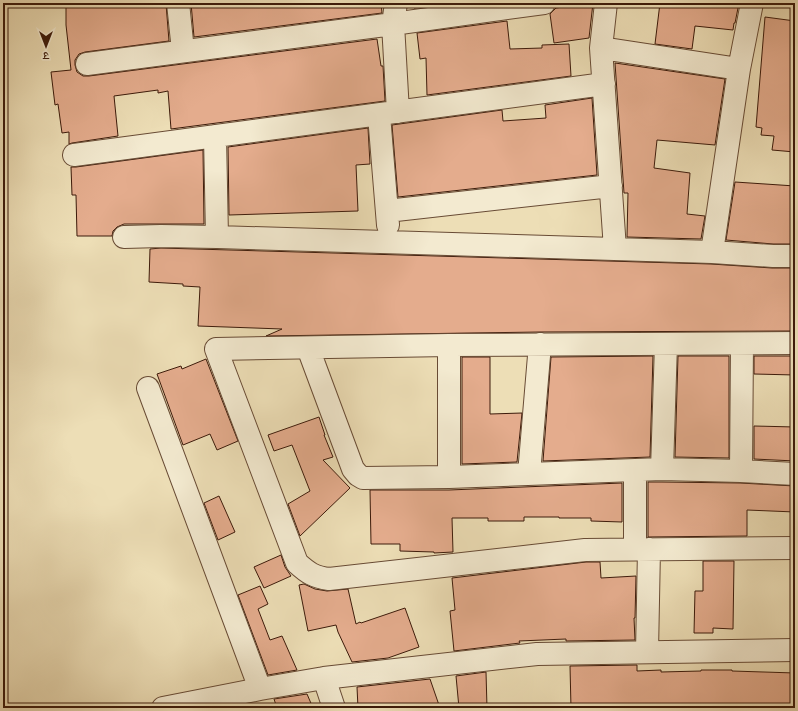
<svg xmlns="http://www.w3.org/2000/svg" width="798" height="711" viewBox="0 0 798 711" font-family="'Sorts Mill Goudy','Noto Serif Devanagari',serif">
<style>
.building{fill:#e4ac8d;stroke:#3c1a0a}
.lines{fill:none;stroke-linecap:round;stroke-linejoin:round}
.minor-casing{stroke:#684b35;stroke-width:24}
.minor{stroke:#f3ead0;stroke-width:22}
</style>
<rect width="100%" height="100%" fill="#eddeb6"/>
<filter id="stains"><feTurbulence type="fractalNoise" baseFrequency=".005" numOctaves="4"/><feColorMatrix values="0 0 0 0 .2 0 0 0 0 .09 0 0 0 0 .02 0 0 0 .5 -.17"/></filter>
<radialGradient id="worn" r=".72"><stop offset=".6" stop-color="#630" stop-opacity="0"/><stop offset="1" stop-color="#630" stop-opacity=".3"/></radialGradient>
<path class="building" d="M 66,3 L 141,3 L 141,6 L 166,4 L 169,41 L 85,52 L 79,54 L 75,60 L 75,65 L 77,72 L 83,76 L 89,76 L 377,39 L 381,66 L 383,66 L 385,101 L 171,129 L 168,91 L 158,93 L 158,90 L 114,96 L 118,136 L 72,143 L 69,144 L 69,132 L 62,133 L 58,104 L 55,105 L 51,72 L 71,70 L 66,25 Z
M 191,3 L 381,3 L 382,13 L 194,37 Z
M 414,3 L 433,3 L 434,6 L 414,8 Z
M 593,3 L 589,38 L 554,43 L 550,14 L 556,8 Z
M 660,3 L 739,3 L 735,23 L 734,23 L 733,30 L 695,26 L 692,49 L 655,44 Z
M 765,17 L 795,21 L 795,75 L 793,96 L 795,96 L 795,152 L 772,150 L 774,136 L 761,135 L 762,128 L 756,127 Z
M 507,21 L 510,49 L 542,48 L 542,45 L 569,44 L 571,76 L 427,95 L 426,58 L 420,59 L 417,33 Z
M 615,63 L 725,79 L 715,145 L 657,140 L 654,168 L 690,173 L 687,214 L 705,216 L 701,239 L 627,237 L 628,193 L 624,193 Z
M 592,98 L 597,175 L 398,197 L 392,125 L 502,110 L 503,121 L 546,118 L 545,105 Z
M 368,128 L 370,164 L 356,165 L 358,211 L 229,215 L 228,147 Z
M 203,150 L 204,224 L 124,224 L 117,227 L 113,231 L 112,236 L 77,236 L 76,195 L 72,195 L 71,167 L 76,167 Z
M 735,182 L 795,186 L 795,244 L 773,244 L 726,240 Z
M 161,248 L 711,264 L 772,268 L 795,268 L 795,331 L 541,332 L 266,336 L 282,329 L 198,326 L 200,287 L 183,286 L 183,284 L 149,282 L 150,249 Z
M 653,356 L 650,457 L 543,461 L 551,357 Z
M 678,356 L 729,356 L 729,458 L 675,457 Z
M 754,356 L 795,356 L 795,375 L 754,374 Z
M 462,357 L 490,357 L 490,414 L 522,413 L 517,462 L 462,464 Z
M 206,359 L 238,441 L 217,450 L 210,434 L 183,445 L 157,374 L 181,366 L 182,369 Z
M 319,417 L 325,435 L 324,435 L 333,457 L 323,460 L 350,488 L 300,536 L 288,504 L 310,491 L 292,445 L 274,451 L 268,435 Z
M 754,426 L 795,427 L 795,461 L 754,459 Z
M 648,482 L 662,482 L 740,483 L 795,486 L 795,512 L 747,510 L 747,536 L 648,537 Z
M 622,483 L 622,522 L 591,521 L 591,518 L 559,518 L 559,517 L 524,517 L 524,521 L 488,521 L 488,518 L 452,518 L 453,552 L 434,553 L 434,552 L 400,551 L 400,544 L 371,544 L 370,490 L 449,490 Z
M 219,496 L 235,532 L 218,540 L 204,503 Z
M 281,555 L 285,567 L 291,576 L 264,588 L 254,567 Z
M 703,561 L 734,561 L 733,629 L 713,628 L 713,633 L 694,633 L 695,591 L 703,591 Z
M 586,562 L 600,562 L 601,578 L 636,576 L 635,618 L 634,618 L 635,640 L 566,641 L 566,639 L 519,641 L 520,643 L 454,651 L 450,611 L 455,610 L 452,578 Z
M 304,584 L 315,589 L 327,591 L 348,589 L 356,624 L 360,622 L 361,623 L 405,608 L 419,647 L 388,658 L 352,662 L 338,632 L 336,625 L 308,631 L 299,585 Z
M 260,586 L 268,604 L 258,609 L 270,640 L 282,636 L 297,670 L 268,675 L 238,595 Z
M 637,665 L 637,671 L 661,670 L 661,672 L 701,671 L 701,670 L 732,670 L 732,671 L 795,673 L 795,708 L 571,708 L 570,666 Z
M 486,672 L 487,708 L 459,708 L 456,676 Z
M 430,679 L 440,708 L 358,708 L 357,687 Z
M 307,694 L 313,708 L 277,708 L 274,699 Z"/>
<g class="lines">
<defs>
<path id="minor" d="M 178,3 L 183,51
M 396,3 L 393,24 L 398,112
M 606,3 L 601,48 L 615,249
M 601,48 L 739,69
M 87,64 L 393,24 L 544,3
M 379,115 L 388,225
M 215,136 L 217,237
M 74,155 L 604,84
M 387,211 L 611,186
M 124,237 L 161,236 L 217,237 L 712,252 L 773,256 L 795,256
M 712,252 L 739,69 L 752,3
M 795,343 L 449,345 L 216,349 L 297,563 C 308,573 314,577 329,579 L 585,550 L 795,548
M 308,348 L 353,469 L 358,475 L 363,478 L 449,477 L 662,469 L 741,471 L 795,474
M 148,388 L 260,689
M 662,469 L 666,344
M 635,470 L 635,549
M 741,471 L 742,344
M 529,474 L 540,344
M 449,477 L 449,345
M 647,652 L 649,549
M 324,678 L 334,708
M 163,708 L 260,689 L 324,678 L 537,654 L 795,650"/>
</defs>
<use href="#minor" class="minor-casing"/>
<use href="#minor" class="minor"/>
</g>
<rect width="798" height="711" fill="none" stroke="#eddeb6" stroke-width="16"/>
<rect x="4" y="4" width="790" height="703" fill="none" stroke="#3c1a0a" stroke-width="2"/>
<rect x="8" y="8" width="782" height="695" fill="none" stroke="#3c1a0a"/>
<g transform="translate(46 46) rotate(180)" stroke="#f3ead0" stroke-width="3" paint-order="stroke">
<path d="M0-3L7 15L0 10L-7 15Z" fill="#3c1a0a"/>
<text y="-6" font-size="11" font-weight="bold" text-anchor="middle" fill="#3c1a0a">उ</text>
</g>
<rect width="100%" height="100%" filter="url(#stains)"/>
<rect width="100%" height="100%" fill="url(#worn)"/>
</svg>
